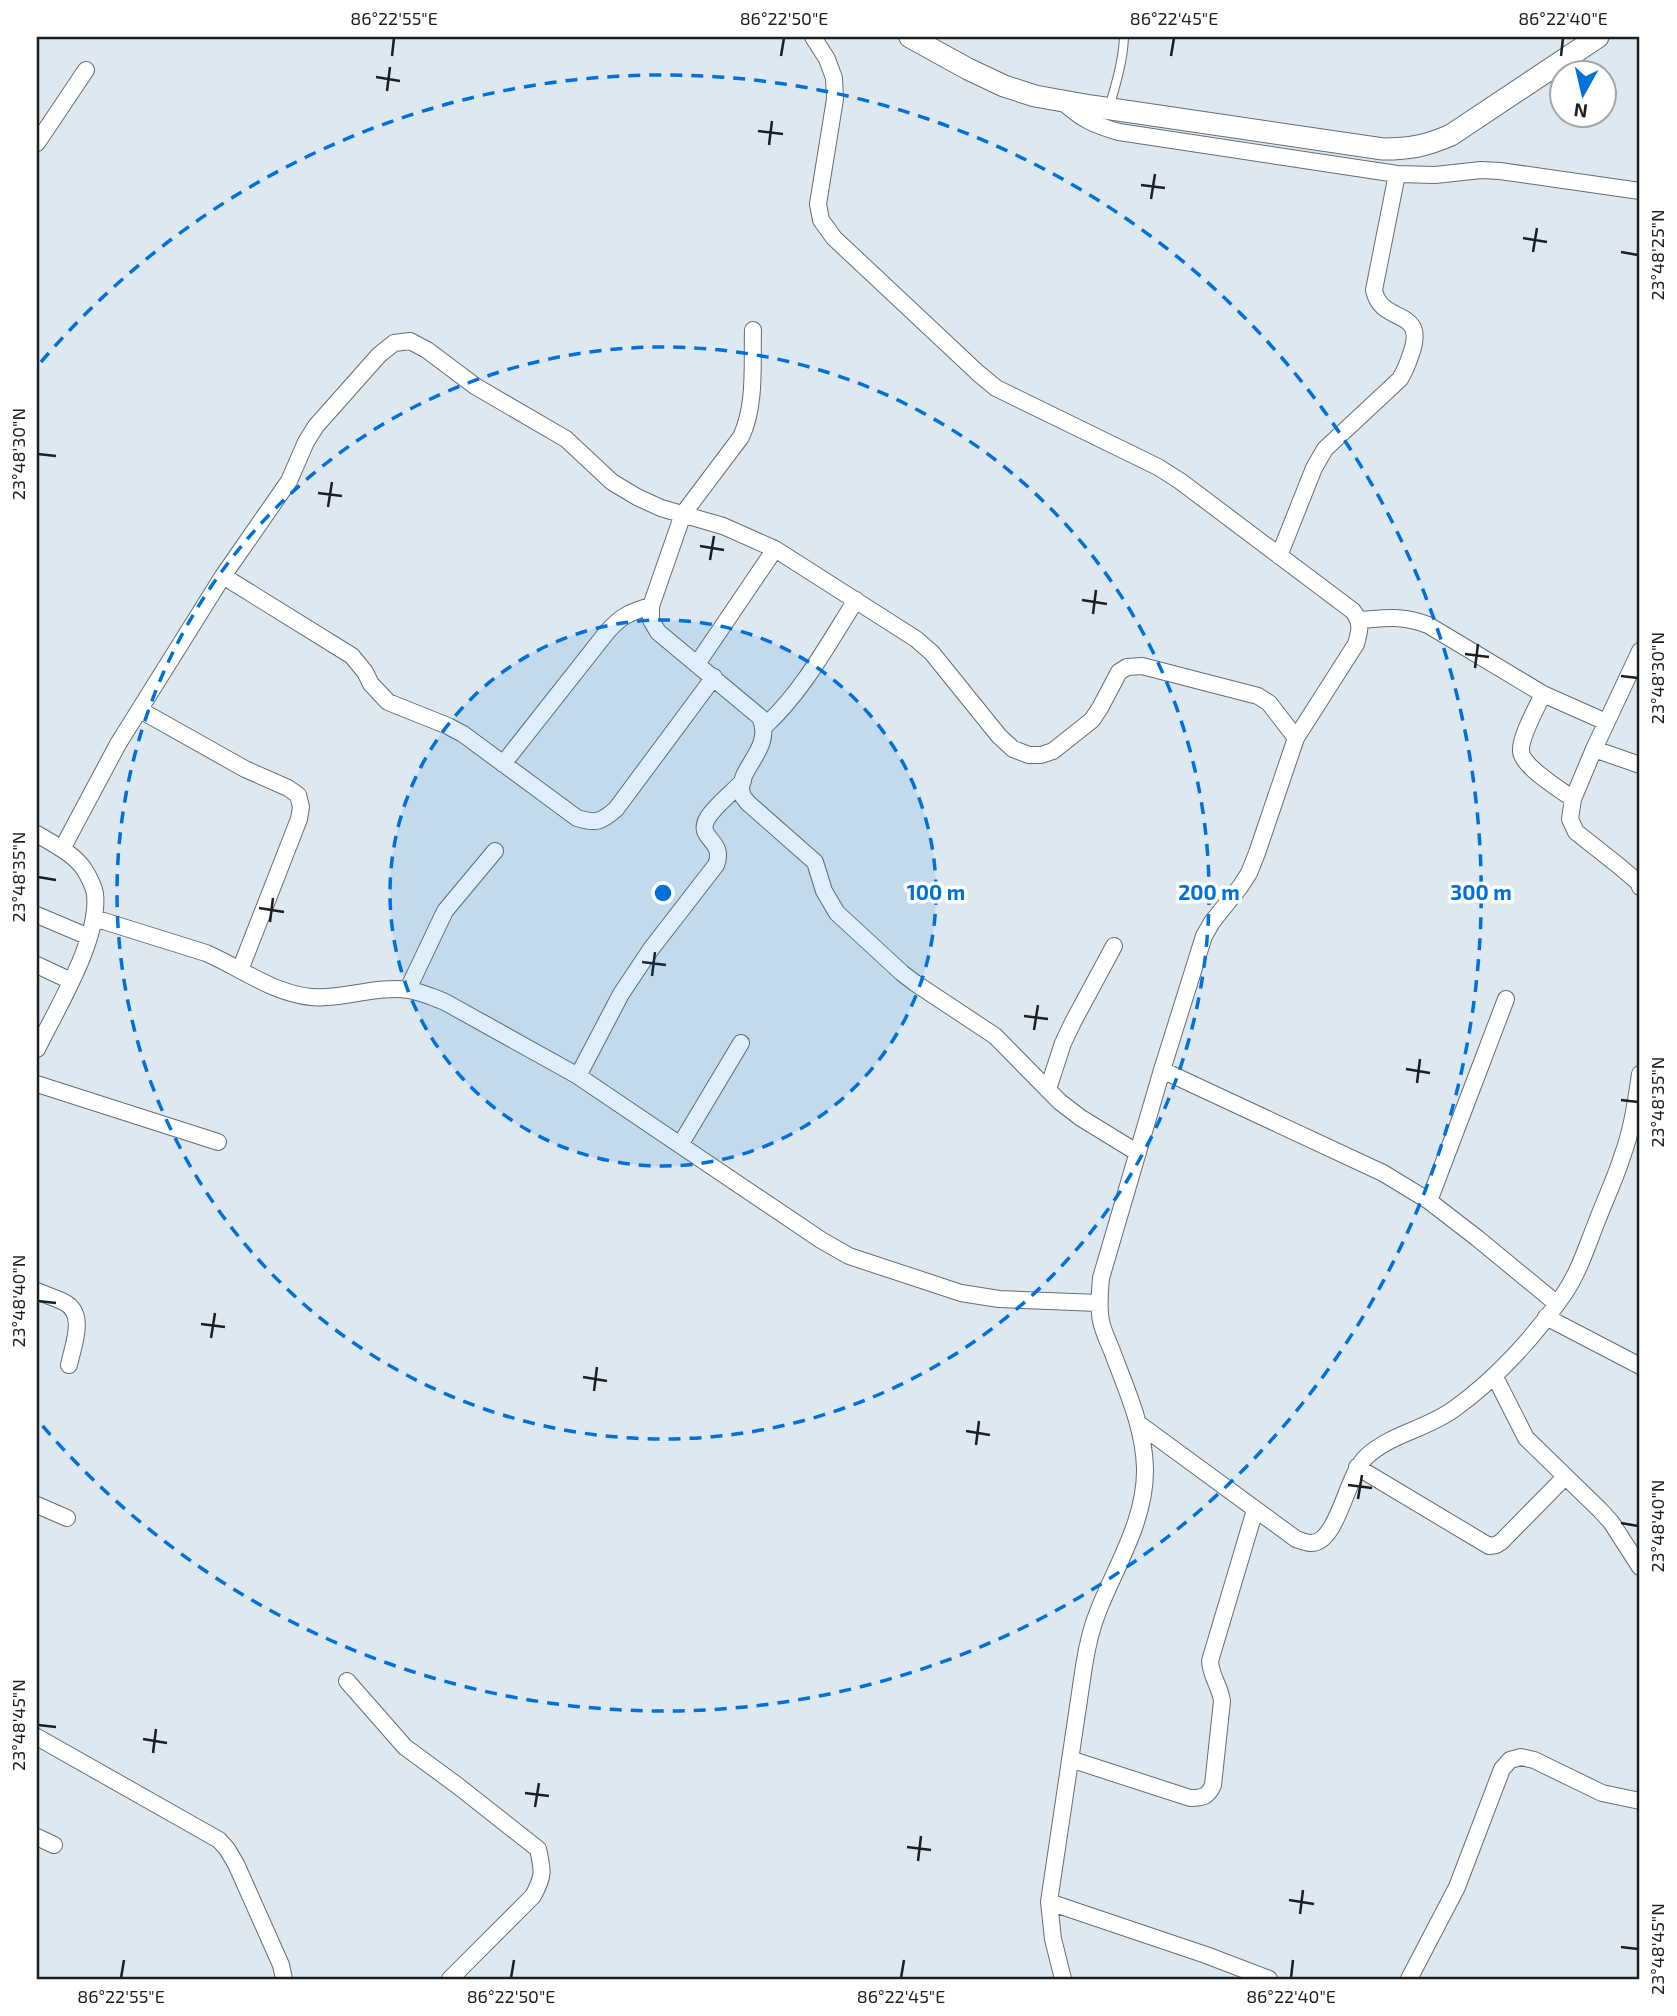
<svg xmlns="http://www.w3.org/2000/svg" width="1677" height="2016" viewBox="0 0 1677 2016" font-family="'Exo 2',sans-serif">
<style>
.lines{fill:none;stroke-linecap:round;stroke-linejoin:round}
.service-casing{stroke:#646d74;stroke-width:10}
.minor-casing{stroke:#646d74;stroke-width:18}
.secondary-casing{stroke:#646d74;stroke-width:23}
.service{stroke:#fff;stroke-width:8}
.minor{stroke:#fff;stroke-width:16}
.secondary{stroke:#fff;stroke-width:21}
.ticks{fill:none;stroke:#1b1f21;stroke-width:2.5}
.ring{fill:none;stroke:#0071d8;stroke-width:3.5;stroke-dasharray:12 9}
.centre{fill:#0071d8;stroke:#fff;stroke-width:3.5}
.ring-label{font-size:21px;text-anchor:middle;font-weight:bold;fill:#0071d8;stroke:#fff;stroke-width:7;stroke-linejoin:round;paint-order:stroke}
.neatline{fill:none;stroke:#1b1f21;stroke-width:2.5}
.ticks-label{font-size:18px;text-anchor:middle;fill:#1b1f21}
</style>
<rect width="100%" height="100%" fill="#dee8f0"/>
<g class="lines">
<defs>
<path id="service" d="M 1109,108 C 1116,84 1123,61 1124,37"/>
<path id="minor" d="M 813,37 L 827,59 L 834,78 L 835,99 L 818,204 L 821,220 L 834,238 L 978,373 L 996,388 L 1158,467 L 1180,481 L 1353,611 C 1362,623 1360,630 1356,644 L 1296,738 L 1257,853 L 1249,873 L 1240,887 L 1212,922 L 1204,936 L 1162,1070 L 1101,1278 C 1100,1292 1098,1306 1101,1321 C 1103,1331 1108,1341 1112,1351 C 1126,1389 1144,1427 1145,1468 C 1146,1519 1117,1564 1099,1609 C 1091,1628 1087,1647 1084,1666 L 1049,1902 L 1053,1939 L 1063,1979
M 1062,101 C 1081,119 1094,125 1119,132 L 1397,174 L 1435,175 L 1481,170 L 1500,171 L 1640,191
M 37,143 L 86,70
M 753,330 C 752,365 756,405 741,437 L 683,514 L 651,606 L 651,620 L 658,632 L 760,717 C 775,749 735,769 742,794 C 743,798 746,800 748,803 L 815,862 L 824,891 L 837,913 L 902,973 L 915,983 L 995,1036 L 1060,1102 L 1081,1118 L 1138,1153
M 1279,556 L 1314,468 L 1325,449 L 1400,379 C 1405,371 1408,363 1411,354 C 1428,306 1381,326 1374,290 L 1397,174
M 223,576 L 352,656 L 365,672 L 371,684 L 388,702 L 448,726 L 463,734 L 577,818 C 596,824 601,822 616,809 L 714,677
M 1360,620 C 1387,618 1402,615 1428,625 L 1543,694 L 1606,722
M 1640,651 L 1594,749 L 1573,799 L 1570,819 L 1576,832 L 1619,866 L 1639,883 L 1640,887
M 697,664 L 775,549
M 1543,694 C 1537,707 1520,737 1521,751 C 1522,767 1560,789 1573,799
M 140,710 L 245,769 L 288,788 L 298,795 L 301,807 L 299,819 L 240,970
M 765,726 C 803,691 828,644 856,600
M 1594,749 L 1640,765
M 503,764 L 607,632 C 621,616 630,612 651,606
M 37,834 C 53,844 73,853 84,869 C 88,875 94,887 95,894 C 100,939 57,1008 37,1049
M 62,849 L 118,744 L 223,576 L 289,481 L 306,442 L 316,426 L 379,355 L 394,343 L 410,341 L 427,350 L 475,386 L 566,439 L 612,482 L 637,497 L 661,508 L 723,526 L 775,549 L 916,639 L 932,653 L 999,736 L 1013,749 L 1029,755 L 1041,755 L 1053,751 L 1092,720 L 1100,708 L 1119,672 L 1127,667 L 1142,666 L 1258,696 L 1269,703 L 1296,738
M 37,915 L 89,937
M 94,918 L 206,953 C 241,968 272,993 311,997 C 343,1000 376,985 409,990 C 421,992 433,997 445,1002 L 578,1076 L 821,1240 L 849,1256 L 961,1293 L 999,1299 L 1099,1303
M 37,965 L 71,981
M 408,989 L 445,911 L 495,851
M 1162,1070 L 1383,1173 L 1429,1201 L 1477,1238 L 1556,1303
M 578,1076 L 621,994 L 651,949 L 716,865 C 726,840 696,839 707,819 C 714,806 733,792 743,781
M 37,1084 L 218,1142
M 1048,1089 L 1063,1043 L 1073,1022 L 1114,946
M 680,1145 L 741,1043
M 1429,1201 L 1506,999
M 37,1291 C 46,1295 55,1298 64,1302 C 87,1314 73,1345 69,1365
M 1546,1317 L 1640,1366
M 1495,1377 L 1526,1438 L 1600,1510 L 1611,1522 L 1640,1567
M 1139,1424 L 1296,1539 C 1300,1540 1306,1543 1311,1543 C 1338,1543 1346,1476 1366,1457 C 1390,1434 1427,1429 1454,1409 C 1495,1380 1536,1335 1564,1294 C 1579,1272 1587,1246 1597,1221 C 1605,1200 1615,1179 1622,1157 C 1632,1130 1636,1102 1640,1074
M 1357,1467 L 1489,1546 L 1496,1545 L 1501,1542 L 1565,1477
M 37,1505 L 67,1518
M 347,1681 L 405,1747 L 458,1786 L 538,1849 C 543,1871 544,1876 533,1896 L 450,1979
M 37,1737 L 219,1840 L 227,1849 L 236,1864 L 281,1965 L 284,1979
M 1070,1759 L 1190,1798 C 1202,1798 1208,1797 1213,1785 L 1222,1701 C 1220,1686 1211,1677 1210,1661 L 1255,1510
M 37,1837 L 54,1845
M 1049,1902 L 1206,1955 L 1269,1979
M 1409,1979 L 1457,1887 L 1502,1769 L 1510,1760 L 1521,1757 L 1534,1760 L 1602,1793 L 1640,1801"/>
<path id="secondary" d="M 910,37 L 968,69 L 1004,86 L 1035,96 L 1091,106 L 1383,149 C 1410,149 1426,146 1451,135 L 1598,37"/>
</defs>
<use href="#service" class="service-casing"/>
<use href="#minor" class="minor-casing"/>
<use href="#secondary" class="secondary-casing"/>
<use href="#service" class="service"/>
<use href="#minor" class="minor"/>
<use href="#secondary" class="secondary"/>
</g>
<path class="ticks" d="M 392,56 L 394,38M 781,56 L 784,38M 1171,56 L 1174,38M 1561,56 L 1563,38M 376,77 L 400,81M 387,91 L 390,67M 758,131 L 783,134M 769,145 L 772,121M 1141,185 L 1165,188M 1151,199 L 1155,174M 1523,238 L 1547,242M 1533,252 L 1537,228M 1621,252 L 1638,255M 38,454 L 56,456M 318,493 L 342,496M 328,507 L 332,482M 700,546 L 724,550M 710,560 L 714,536M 1082,600 L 1107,604M 1093,614 L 1096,590M 1465,654 L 1489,657M 1475,668 L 1478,644M 1621,676 L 1638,678M 38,877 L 56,880M 259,908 L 284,912M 270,922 L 273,898M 642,962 L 666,965M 652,976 L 655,952M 1024,1016 L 1048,1019M 1034,1030 L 1038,1005M 1406,1069 L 1430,1073M 1417,1083 L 1420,1059M 1621,1100 L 1638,1102M 38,1301 L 56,1303M 201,1324 L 225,1327M 211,1338 L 215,1313M 583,1377 L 607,1381M 594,1391 L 597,1367M 966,1431 L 990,1435M 976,1445 L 979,1421M 1348,1485 L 1372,1488M 1358,1499 L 1362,1475M 1621,1523 L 1638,1526M 38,1725 L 56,1727M 143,1739 L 167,1743M 153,1753 L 156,1729M 525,1793 L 549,1796M 535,1807 L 539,1783M 907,1847 L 931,1850M 918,1861 L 921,1836M 1289,1900 L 1314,1904M 1300,1914 L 1303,1890M 1621,1947 L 1638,1949M 121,1978 L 124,1960M 511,1978 L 514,1960M 901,1978 L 904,1960M 1291,1978 L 1293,1960"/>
<circle cx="663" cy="893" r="273" fill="#0071d8" fill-opacity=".12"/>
<g class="ring">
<circle cx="663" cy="893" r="273"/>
<circle cx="663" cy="893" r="546"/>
<path d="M41 362A818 818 0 1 1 41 1424"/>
</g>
<circle cx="663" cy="893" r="10" class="centre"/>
<g class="ring-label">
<text x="936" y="900">100 m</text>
<text x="1209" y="900">200 m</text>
<text x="1481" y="900">300 m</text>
</g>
<rect width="1677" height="2016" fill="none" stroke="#ffffff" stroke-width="77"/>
<g transform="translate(1583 94) rotate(188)"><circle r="33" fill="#ffffff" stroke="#a4a5a6" stroke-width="2"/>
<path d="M0-5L12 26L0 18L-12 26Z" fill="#0071d8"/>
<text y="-10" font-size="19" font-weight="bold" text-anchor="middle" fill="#1b1f21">N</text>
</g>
<rect x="38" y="38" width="1600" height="1940" class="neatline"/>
<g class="ticks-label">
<text x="394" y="25">86°22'55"E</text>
<text x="784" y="25">86°22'50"E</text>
<text x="1174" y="25">86°22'45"E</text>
<text x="1563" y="25">86°22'40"E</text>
<text transform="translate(1658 255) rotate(-90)" y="6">23°48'25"N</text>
<text transform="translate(19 454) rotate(-90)" y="6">23°48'30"N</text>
<text transform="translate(1658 678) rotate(-90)" y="6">23°48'30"N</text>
<text transform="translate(19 877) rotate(-90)" y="6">23°48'35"N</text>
<text transform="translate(1658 1102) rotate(-90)" y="6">23°48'35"N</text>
<text transform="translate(19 1301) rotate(-90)" y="6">23°48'40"N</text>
<text transform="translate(1658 1526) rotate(-90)" y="6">23°48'40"N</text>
<text transform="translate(19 1725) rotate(-90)" y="6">23°48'45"N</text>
<text transform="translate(1658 1949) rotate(-90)" y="6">23°48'45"N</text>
<text x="121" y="2003">86°22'55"E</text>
<text x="511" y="2003">86°22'50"E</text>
<text x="901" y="2003">86°22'45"E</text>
<text x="1291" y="2003">86°22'40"E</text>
</g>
</svg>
